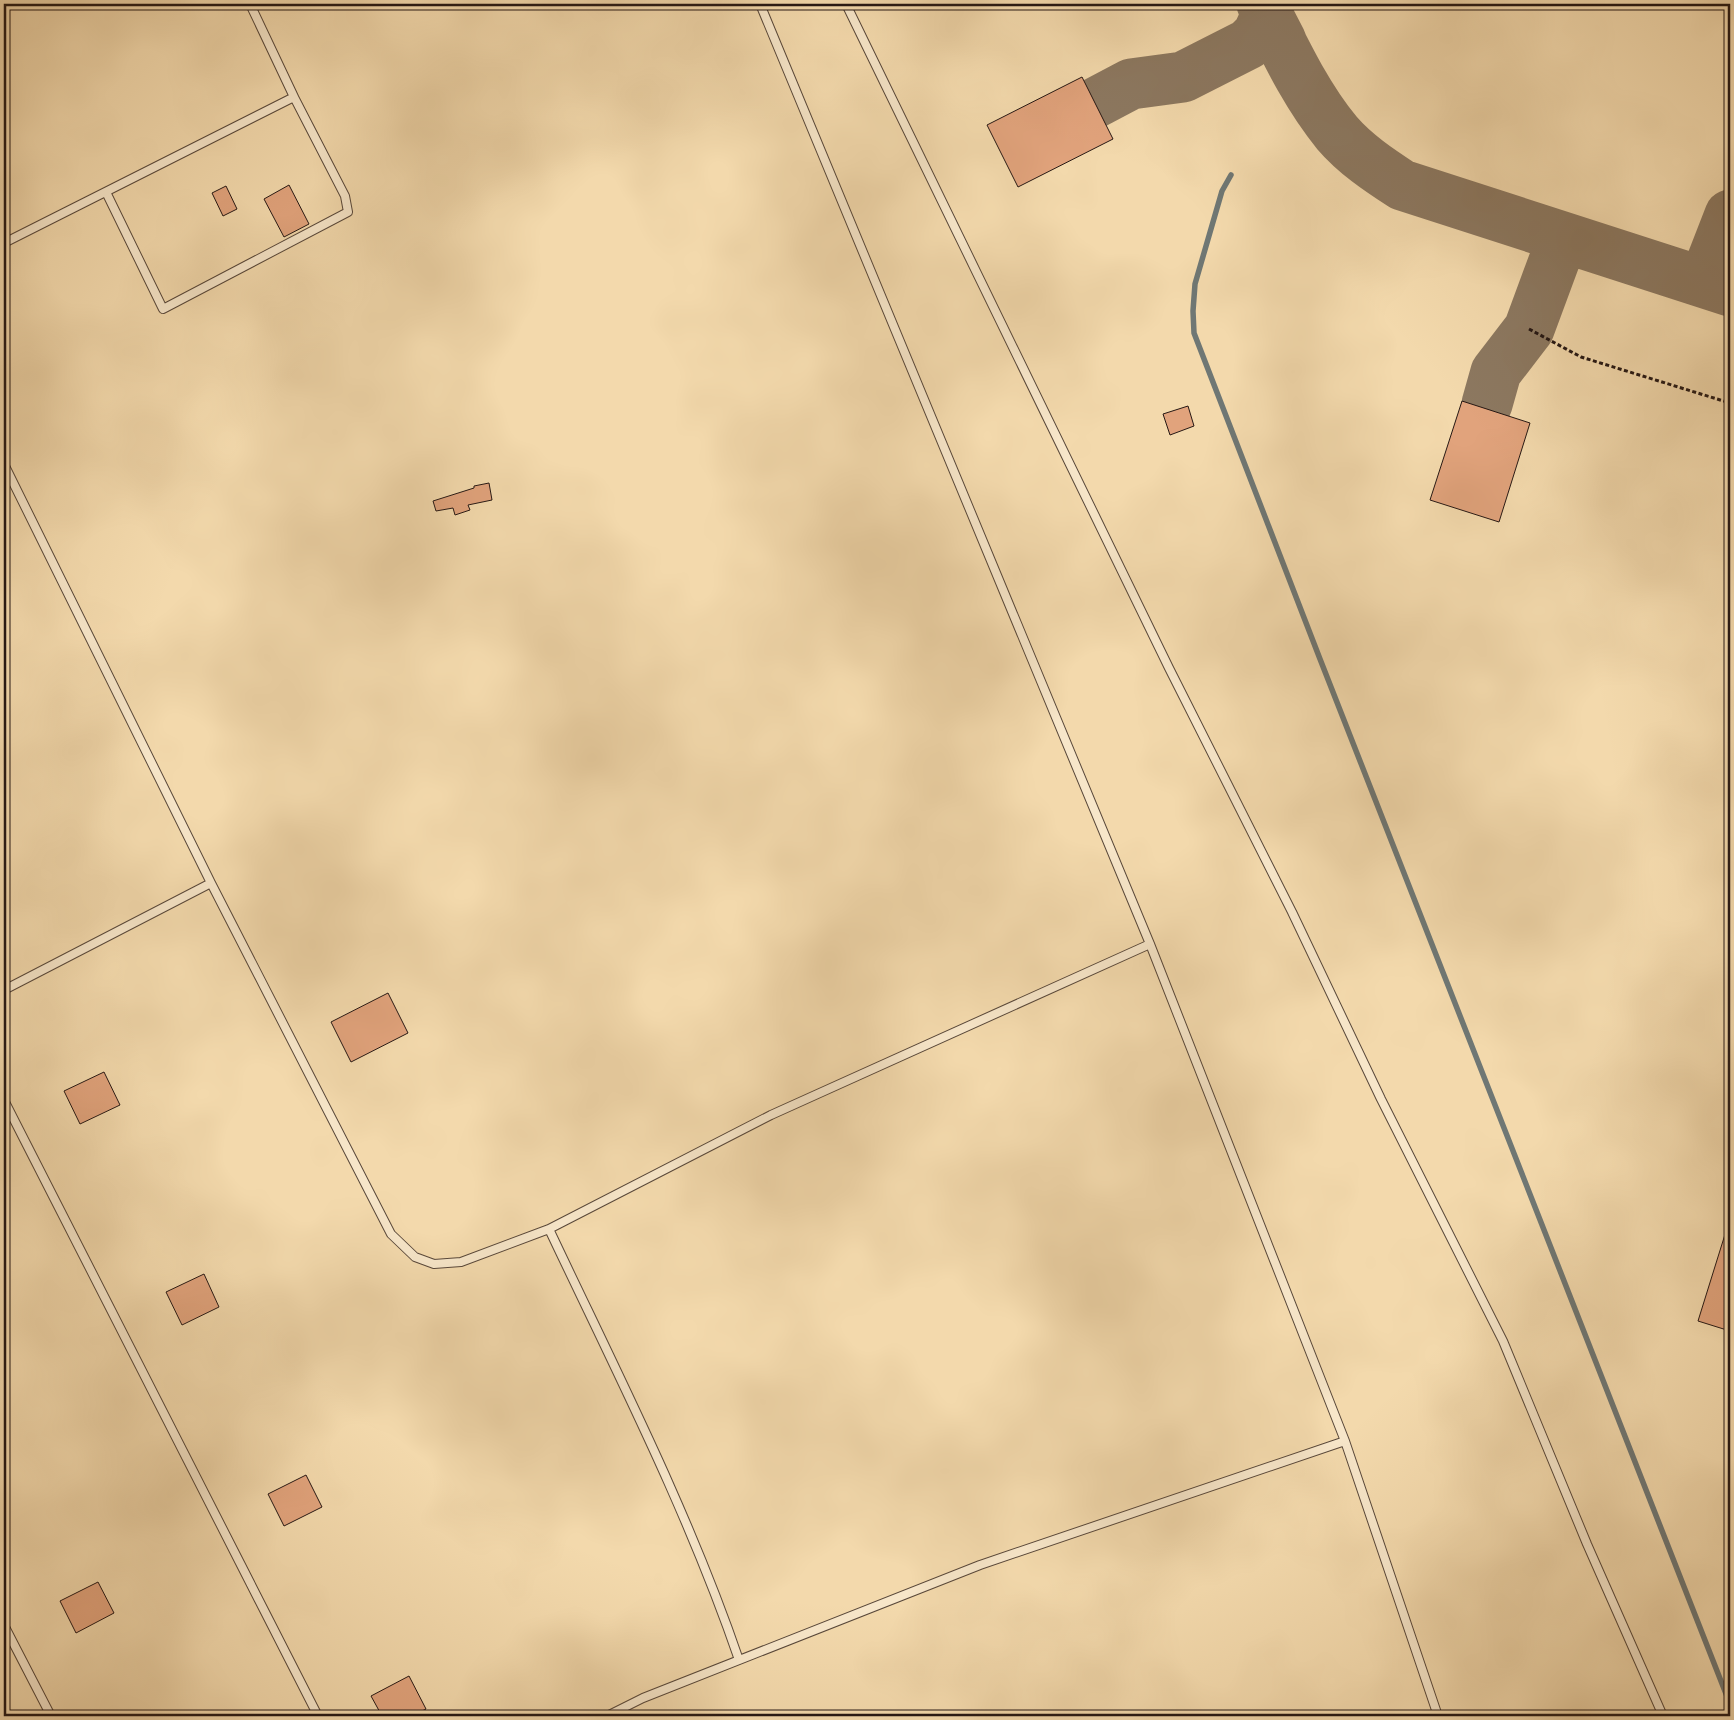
<svg xmlns="http://www.w3.org/2000/svg" width="1734" height="1720" viewBox="0 0 1734 1720" font-family="'Old Standard TT',serif">
<style>
.lines{fill:none;stroke-linecap:round;stroke-linejoin:round}
.stream{stroke:#6f7774;stroke-width:5.5}
.taxiway{stroke:#8c7860;stroke-width:51}
.building{fill:#e1a37c;stroke:#261814}
.service-casing{stroke:#59483a;stroke-width:10}
.path{stroke:#261814;stroke-width:3;stroke-dasharray:4 2.5;stroke-linecap:butt}
.service{stroke:#f7e6c9;stroke-width:8}
</style>
<rect width="100%" height="100%" fill="#f3d9ac"/>
<filter id="stains"><feTurbulence type="fractalNoise" baseFrequency=".004" numOctaves="4"/><feColorMatrix values="0 0 0 0 .2 0 0 0 0 .09 0 0 0 0 .02 0 0 0 .5 -.17"/></filter>
<radialGradient id="worn" r=".72"><stop offset=".6" stop-color="#630" stop-opacity="0"/><stop offset="1" stop-color="#630" stop-opacity=".3"/></radialGradient>
<g class="lines">
<path class="stream" d="M 1231,175 L 1222,191 L 1195,284 L 1193,311 L 1194,333 L 1320,659 L 1730,1704"/>
<path class="taxiway" d="M 1262,4 C 1284,48 1305,94 1337,133 C 1355,154 1379,170 1402,185 L 1730,291
M 1095,103 L 1131,84 L 1183,77 L 1248,44 L 1258,34 L 1267,14 L 1281,41
M 1709,270 L 1715,286 L 1699,281 L 1709,269 L 1730,215
M 1487,404 L 1496,372 L 1529,329 L 1556,256"/>
</g>
<path class="building" d="M 1082,77 L 1113,139 L 1018,187 L 987,125 Z
M 289,185 L 309,224 L 284,237 L 264,199 Z
M 226,186 L 237,209 L 223,216 L 212,193 Z
M 1462,401 L 1530,423 L 1499,522 L 1430,500 Z
M 1188,406 L 1194,426 L 1170,435 L 1163,414 Z
M 489,483 L 492,500 L 468,505 L 470,510 L 455,515 L 453,508 L 436,511 L 433,501 L 474,488 L 474,486 Z
M 388,993 L 408,1033 L 351,1062 L 331,1022 Z
M 104,1072 L 120,1105 L 80,1124 L 64,1091 Z
M 1727,1228 L 1730,1228 L 1730,1331 L 1698,1321 Z
M 204,1274 L 219,1307 L 182,1325 L 166,1292 Z
M 306,1475 L 322,1507 L 284,1526 L 268,1494 Z
M 98,1582 L 114,1613 L 76,1633 L 60,1601 Z
M 409,1676 L 426,1709 L 412,1716 L 382,1716 L 371,1696 Z"/>
<g class="lines">
<defs>
<path id="service" d="M 760,4 L 1150,944 L 1345,1441 L 1438,1716
M 846,4 L 1169,668 L 1292,912 L 1381,1099 L 1503,1341 L 1587,1544 L 1663,1716
M 106,192 L 163,309 L 348,212 L 345,196 L 294,97
M 4,243 L 294,97 L 250,4
M 4,464 L 211,883 L 391,1234 L 415,1257 L 434,1264 L 461,1262 L 549,1229
M 4,990 L 211,883
M 4,1100 L 318,1716
M 4,1625 L 51,1716
M 739,1660 C 688,1511 616,1371 549,1229 L 771,1115 L 1150,944
M 607,1716 L 643,1698 L 980,1565 L 1345,1441"/>
</defs>
<use href="#service" class="service-casing"/>
<path class="path" d="M 1529,329 L 1581,357 L 1730,403"/>
<use href="#service" class="service"/>
</g>
<rect width="1734" height="1720" fill="none" stroke="#f3d9ac" stroke-width="20"/>
<rect x="5" y="5" width="1724" height="1710" fill="none" stroke="#261814" stroke-width="2.5"/>
<rect x="10" y="10" width="1714" height="1700" fill="none" stroke="#261814"/>
<rect width="100%" height="100%" filter="url(#stains)"/>
<rect width="100%" height="100%" fill="url(#worn)"/>
</svg>
